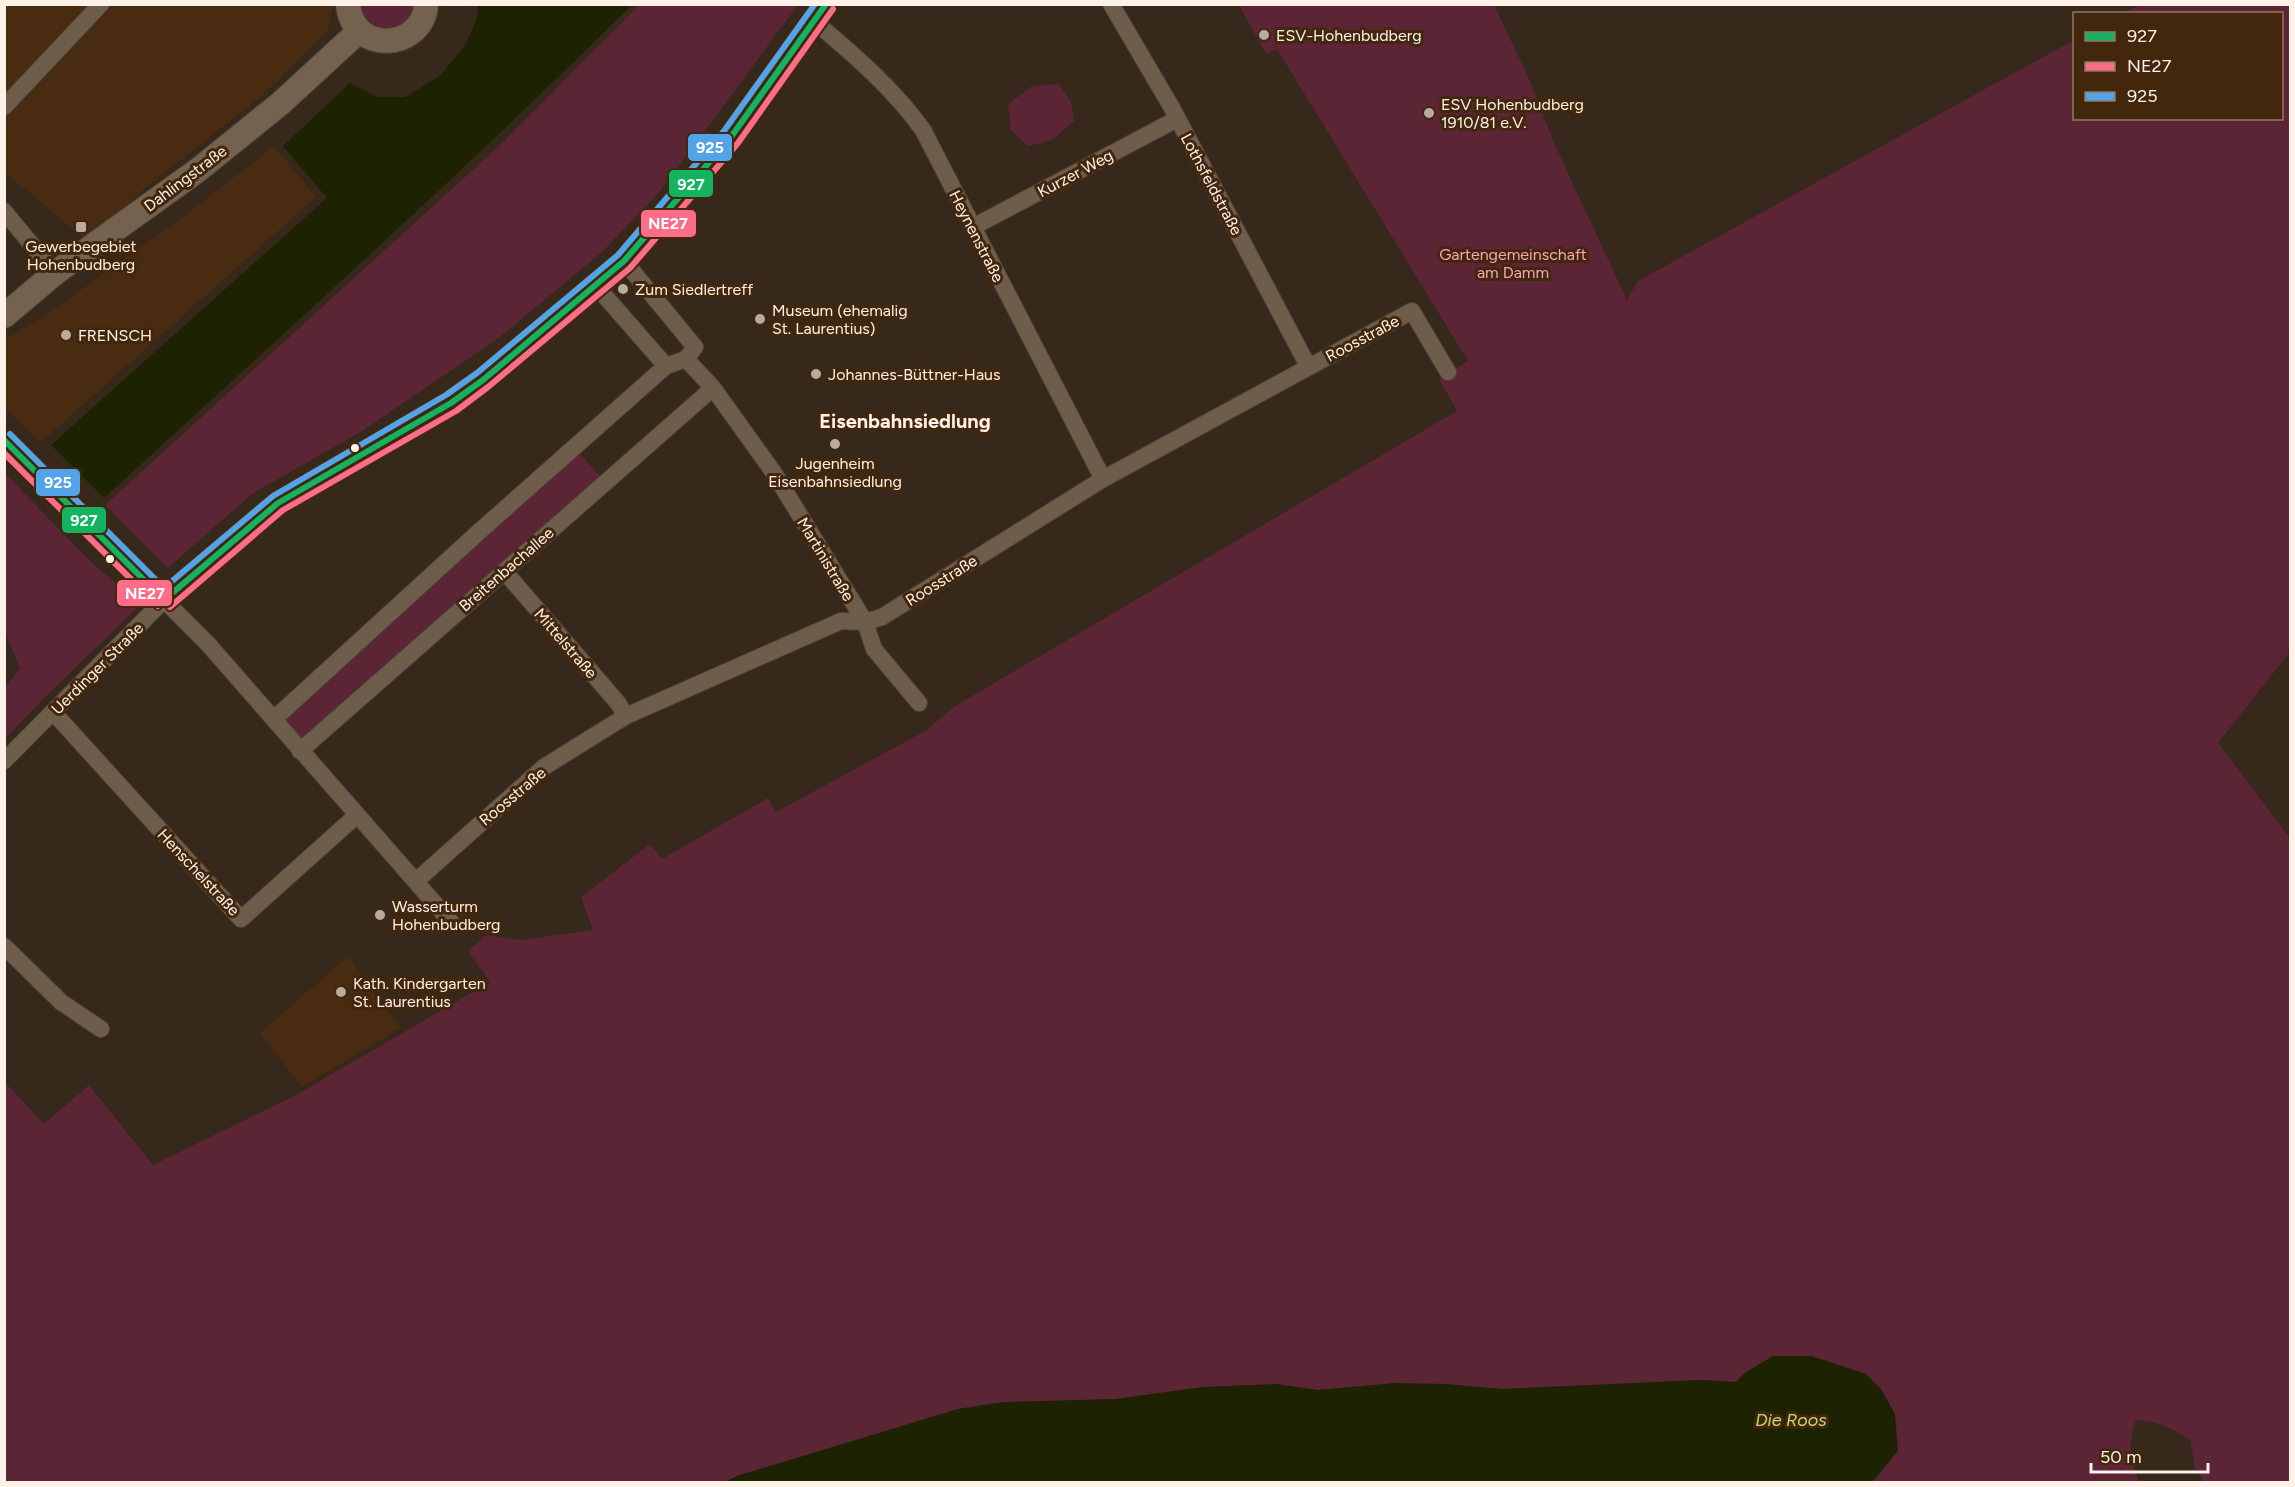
<svg xmlns="http://www.w3.org/2000/svg" width="2295" height="1487" viewBox="0 0 2295 1487" font-family="Figtree,sans-serif">
<style>
.built{fill:#482b10}
.green{fill:#5b2536}
.water{fill:#1d2302}
.lines{fill:none;stroke-linecap:round;stroke-linejoin:round}
.street-casing{stroke:#4d4339;stroke-width:18}
.secondary-casing{stroke:#4d4339;stroke-width:26}
.street{stroke:#6f5d4b;stroke-width:16}
.secondary{stroke:#74614e;stroke-width:24}
.bus-1-casing{stroke:#43270d;stroke-width:10}
.bus-2-casing{stroke:#43270d;stroke-width:10}
.bus-3-casing{stroke:#43270d;stroke-width:10}
.bus-1{stroke:#13b361;stroke-width:6}
.bus-2{stroke:#fb6d88;stroke-width:6}
.bus-3{stroke:#53a3e8;stroke-width:6}
.poi-dot{fill:#b8aba0;stroke:#43270d;stroke-width:2}
.bus-dot{fill:#fef2e8;stroke:#43270d;stroke-width:2}
.labels{text-anchor:middle;stroke-width:6;stroke-linejoin:round;paint-order:stroke}
.poi-label{font-size:16px;fill:#fef2e8;stroke:#43270d;text-anchor:start}
.street-label{font-size:16px;fill:#fef2e8;stroke:#43270d}
.park-label{font-size:16px;fill:#f7a4bc;stroke:#43270d}
.water-label{font-size:18px;font-style:italic;fill:#c0d876;stroke:#43270d}
.quarter-label{font-size:20px;font-weight:bold;fill:#fef2e8;stroke:#43270d}
.line-badge{stroke:#43270d;stroke-width:2}
.badge-label{font-size:16px;text-anchor:middle;font-weight:bold;fill:#fff}
</style>
<rect width="100%" height="100%" fill="#36281a"/>
<path class="built" d="M 4,5 L 333,5 L 328,30 L 262,96 L 144,189 L 123,209 L 83,237 L 5,173 Z
M 274,146 L 316,197 L 40,443 L 5,407 L 5,339 L 46,315 L 188,213 Z
M 348,956 L 401,1028 L 302,1087 L 260,1033 Z"/>
<path class="green" d="M 417,4 L 406,27 L 384,33 L 363,22 L 357,5 Z
M 639,5 L 798,5 L 658,194 L 601,253 L 499,338 L 362,431 L 252,494 L 168,568 L 105,505 L 498,147 Z
M 1239,5 L 1494,5 L 1531,83 L 1554,143 L 1627,300 L 1638,281 L 2074,40 L 2074,118 L 2282,118 L 2282,14 L 2123,13 L 2139,5 L 2290,5 L 2290,652 L 2218,743 L 2290,838 L 2290,1482 L 2204,1482 L 2194,1466 L 2191,1441 C 2174,1428 2156,1421 2136,1420 C 2127,1443 2131,1460 2139,1482 L 1872,1482 L 1881,1473 L 1867,1374 L 1811,1356 L 1746,1372 L 1736,1382 L 1701,1380 L 1502,1389 L 1395,1383 L 1318,1390 L 1275,1384 L 1203,1387 L 1116,1399 L 1004,1402 L 958,1409 L 737,1476 L 725,1482 L 5,1482 L 4,1081 L 44,1124 L 89,1085 L 153,1165 L 296,1095 L 490,982 L 468,951 L 486,935 L 521,940 L 593,930 L 581,897 L 650,844 L 662,859 L 768,798 L 776,812 L 925,731 L 955,706 L 1457,411 L 1439,379 L 1468,361 L 1277,49 L 1266,54 Z
M 1059,84 L 1071,102 L 1074,121 L 1052,140 L 1028,146 L 1011,130 L 1008,104 L 1032,86 Z
M 579,452 L 600,476 L 302,739 L 282,716 Z
M 4,472 L 86,557 L 118,586 L 136,609 L 44,698 L 5,739 L 5,688 L 20,668 L 6,635 L 5,637 Z"/>
<path class="water" d="M 478,5 L 632,5 C 461,174 282,335 104,498 L 51,445 L 327,198 L 283,146 L 350,83 L 378,97 L 405,97 L 440,76 L 466,44 L 477,18 Z
M 1773,1356 L 1811,1356 L 1866,1374 L 1881,1389 L 1895,1414 L 1898,1451 L 1872,1482 L 725,1482 L 737,1476 L 958,1409 L 1004,1402 L 1116,1399 L 1203,1387 L 1275,1384 L 1318,1390 L 1395,1383 L 1447,1384 L 1502,1389 L 1701,1380 L 1736,1382 L 1746,1372 Z"/>
<g class="lines">
<defs>
<path id="street" d="M 1111,4 L 1172,108 L 1308,366
M 814,21 C 854,55 892,87 923,130 L 1103,479
M 4,107 L 101,4
M 4,211 L 55,273
M 973,227 L 1177,119
M 596,286 L 666,366
M 686,359 L 713,388 L 774,473 L 865,622 L 874,649 L 919,703
M 4,440 L 208,644 L 451,922
M 504,571 L 618,703 L 626,716
M 53,712 L 241,919 L 357,815
M 274,719 L 482,529 L 666,366 L 686,359 L 695,347 L 624,261
M 300,751 L 713,388
M 4,761 L 164,600 L 278,503 L 451,403 L 483,380 L 624,261 L 731,137 L 826,4
M 416,881 L 544,767 L 626,716 L 841,621 L 865,622 L 882,617 L 1103,479 L 1412,311 L 1448,372
M 4,946 L 61,1002 L 101,1029"/>
<path id="secondary" d="M 348,4 C 353,57 424,49 426,4
M 4,316 L 55,273 L 198,170 L 281,103 L 358,32"/>
</defs>
<use href="#street" class="street-casing"/>
<use href="#secondary" class="secondary-casing"/>
<use href="#street" class="street"/>
<use href="#secondary" class="secondary"/>
<defs>
<path id="bus-1" d="M 4,440 L 164,600
M 164,600 L 278,503 L 451,403 L 483,380 L 624,261 L 731,137 L 826,4"/>
<path id="bus-2" d="M 4,453 L 158,606
M 170,607 L 283,510 L 456,411 L 488,387 L 630,268 L 738,143 L 833,9"/>
<path id="bus-3" d="M 10,434 L 170,594
M 158,593 L 273,496 L 446,395 L 477,373 L 618,255 L 724,131 L 815,4"/>
</defs>
<use href="#bus-1" class="bus-1-casing"/>
<use href="#bus-2" class="bus-2-casing"/>
<use href="#bus-3" class="bus-3-casing"/>
<use href="#bus-1" class="bus-1"/>
<use href="#bus-2" class="bus-2"/>
<use href="#bus-3" class="bus-3"/>
</g>
<g class="poi-dot">
<circle cx="1264" cy="35" r="6"/>
<circle cx="1429" cy="113" r="6"/>
<rect x="75" y="221" width="12" height="12" rx="3"/>
<circle cx="623" cy="289" r="6"/>
<circle cx="760" cy="319" r="6"/>
<circle cx="66" cy="335" r="6"/>
<circle cx="816" cy="374" r="6"/>
<circle cx="835" cy="444" r="6"/>
<circle cx="380" cy="915" r="6"/>
<circle cx="341" cy="992" r="6"/>
</g>
<g class="bus-dot">
<circle cx="355" cy="448" r="5"/>
<circle cx="110" cy="559" r="5"/>
</g>
<g class="labels">
<g class="poi-label">
<text x="1276" y="41">ESV-Hohenbudberg</text>
<text x="1441" y="110">ESV Hohenbudberg<tspan x="1441" dy="18">1910/81 e.V.</tspan></text>
<text x="81" y="252" text-anchor="middle">Gewerbegebiet<tspan x="81" dy="18">Hohenbudberg</tspan></text>
<text x="635" y="295">Zum Siedlertreff</text>
<text x="772" y="316">Museum (ehemalig<tspan x="772" dy="18">St. Laurentius)</tspan></text>
<text x="78" y="341">FRENSCH</text>
<text x="828" y="380">Johannes-Büttner-Haus</text>
<text x="835" y="469" text-anchor="middle">Jugenheim<tspan x="835" dy="18">Eisenbahnsiedlung</tspan></text>
<text x="392" y="912">Wasserturm<tspan x="392" dy="18">Hohenbudberg</tspan></text>
<text x="353" y="989">Kath. Kindergarten<tspan x="353" dy="18">St. Laurentius</tspan></text>
</g>
<g class="street-label">
<text transform="translate(1075 173) rotate(-28)" y="6">Kurzer Weg</text>
<text transform="translate(185 178) rotate(-37)" y="6">Dahlingstraße</text>
<text transform="translate(1212 184) rotate(62)" y="6">Lothsfeldstraße</text>
<text transform="translate(977 236) rotate(63)" y="6">Heynenstraße</text>
<text transform="translate(1362 338) rotate(-28)" y="6">Roosstraße</text>
<text transform="translate(826 559) rotate(59)" y="6">Martinistraße</text>
<text transform="translate(506 569) rotate(-41)" y="6">Breitenbachallee</text>
<text transform="translate(941 580) rotate(-32)" y="6">Roosstraße</text>
<text transform="translate(566 643) rotate(49)" y="6">Mittelstraße</text>
<text transform="translate(97 668) rotate(-45)" y="6">Uerdinger Straße</text>
<text transform="translate(512 796) rotate(-40)" y="6">Roosstraße</text>
<text transform="translate(199 872) rotate(47)" y="6">Henschelstraße</text>
</g>
<g class="park-label">
<text x="1513" y="260">Gartengemeinschaft<tspan x="1513" dy="18">am Damm</tspan></text>
</g>
<g class="water-label">
<text x="1791" y="1426">Die Roos</text>
</g>
<g class="quarter-label">
<text x="905" y="428">Eisenbahnsiedlung</text>
</g>
</g>
<g class="line-badge">
<rect x="687" y="133" width="46" height="29" rx="6" fill="#53a3e8"/>
<rect x="668" y="169" width="46" height="29" rx="6" fill="#13b361"/>
<rect x="640" y="209" width="57" height="29" rx="6" fill="#fb6d88"/>
<rect x="35" y="468" width="46" height="29" rx="6" fill="#53a3e8"/>
<rect x="61" y="506" width="46" height="28" rx="6" fill="#13b361"/>
<rect x="116" y="579" width="57" height="28" rx="6" fill="#fb6d88"/>
</g>
<g class="badge-label">
<text x="710" y="153">925</text>
<text x="691" y="190">927</text>
<text x="668" y="229">NE27</text>
<text x="58" y="488">925</text>
<text x="84" y="526">927</text>
<text x="145" y="599">NE27</text>
</g>
<rect width="2295" height="1487" fill="none" stroke="#fef2e8" stroke-width="12"/>
<rect x="2073" y="12" width="210" height="108" fill="#43270d" stroke="#8e7865" stroke-width="1.5"/>
<rect x="2085" y="32" width="30" height="9" fill="#13b361" stroke="#8e7865" stroke-width="1.5"/>
<text x="2127" y="42" font-size="18" fill="#fef2e8">927</text>
<rect x="2085" y="62" width="30" height="9" fill="#fb6d88" stroke="#8e7865" stroke-width="1.5"/>
<text x="2127" y="72" font-size="18" fill="#fef2e8">NE27</text>
<rect x="2085" y="92" width="30" height="9" fill="#53a3e8" stroke="#8e7865" stroke-width="1.5"/>
<text x="2127" y="102" font-size="18" fill="#fef2e8">925</text>
<path d="M2091 1463v9h117v-9" fill="none" stroke="#fef2e8" stroke-width="3"/>
<text x="2100" y="1463" font-size="18" fill="#fef2e8" stroke="#43270d" stroke-width="4.5" paint-order="stroke">50 m</text>
</svg>
